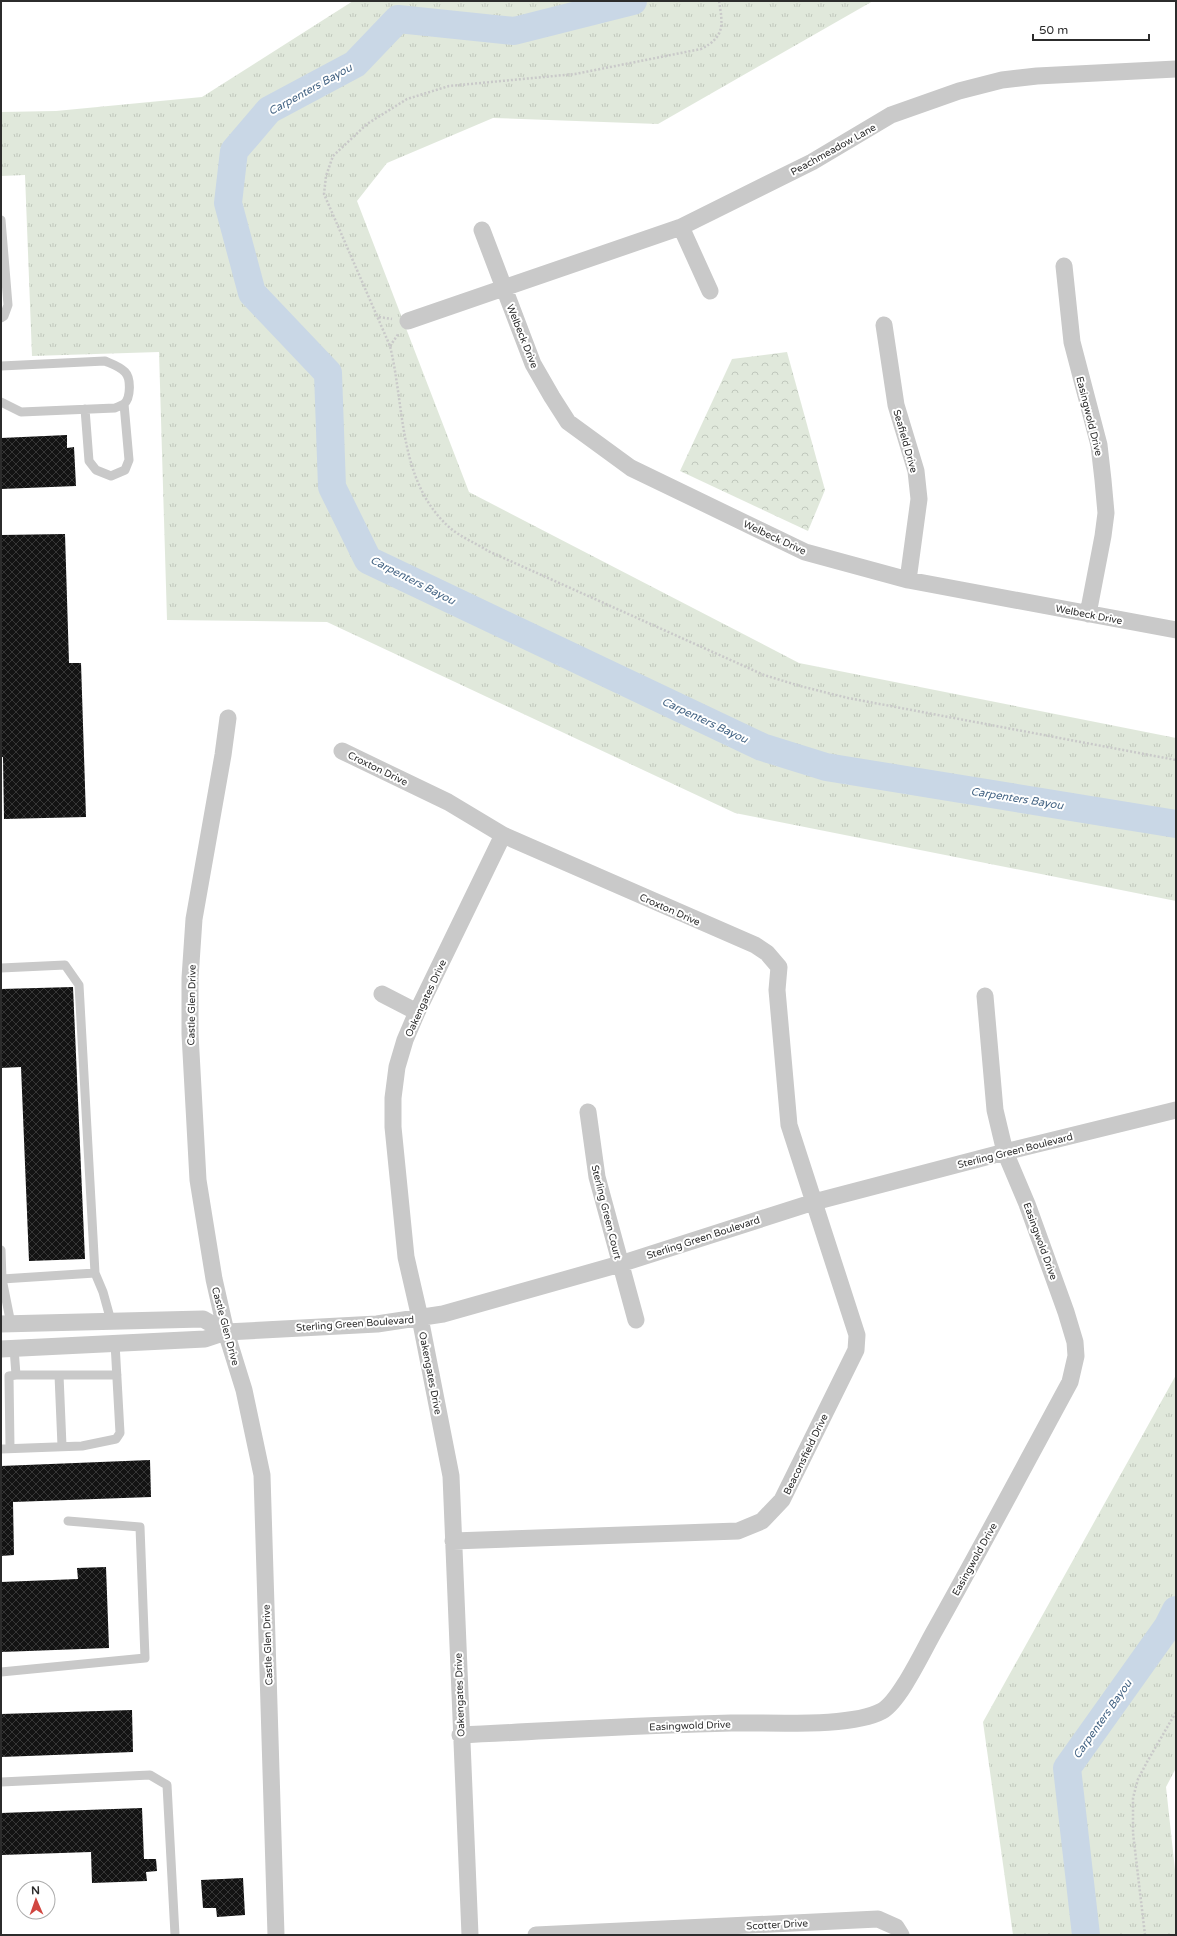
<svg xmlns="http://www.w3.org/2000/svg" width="1177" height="1936" viewBox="0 0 1177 1936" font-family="'Varela Round',sans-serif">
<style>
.grass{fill:url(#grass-tufts)}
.forest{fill:url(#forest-crowns)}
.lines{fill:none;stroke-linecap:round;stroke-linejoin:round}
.river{stroke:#c9d7e6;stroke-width:28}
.building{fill:url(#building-cross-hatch)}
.path{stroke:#c9c9c9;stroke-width:2.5;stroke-dasharray:2 2;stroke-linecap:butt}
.lane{stroke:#c9c9c9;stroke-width:9}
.street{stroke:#c9c9c9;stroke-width:17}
.labels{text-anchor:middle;stroke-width:4;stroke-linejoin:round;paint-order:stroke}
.street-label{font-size:10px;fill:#2c2c2c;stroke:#fff}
.water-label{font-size:11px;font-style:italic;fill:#446484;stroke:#fff}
</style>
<defs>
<pattern id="grass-tufts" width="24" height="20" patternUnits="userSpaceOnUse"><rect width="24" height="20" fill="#e0e8db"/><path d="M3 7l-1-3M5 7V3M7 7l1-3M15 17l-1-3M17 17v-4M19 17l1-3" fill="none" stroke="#c0c7bc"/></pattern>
<pattern id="forest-crowns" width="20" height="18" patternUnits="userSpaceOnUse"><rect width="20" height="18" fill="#e0e8db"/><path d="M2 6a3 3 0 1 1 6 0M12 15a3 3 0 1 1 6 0" fill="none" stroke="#c0c7bc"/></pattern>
<pattern id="building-cross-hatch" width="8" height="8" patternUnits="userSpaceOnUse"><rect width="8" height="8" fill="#131313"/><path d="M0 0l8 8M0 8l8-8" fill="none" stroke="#363636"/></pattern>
</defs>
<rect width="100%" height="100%" fill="#fff"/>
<path class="grass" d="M 353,1 L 873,1 L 658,124 L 493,118 L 387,163 L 357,201 L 469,492 L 799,663 L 1176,738 L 1176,901 L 735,813 L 327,622 L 167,620 L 159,352 L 32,356 L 25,175 L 1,176 L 1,112 L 56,111 L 202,97 Z
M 1176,1375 L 1176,1768 L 1166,1787 L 1176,1879 L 1176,1935 L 1013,1935 L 983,1722 Z"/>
<path class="forest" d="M 787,352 L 825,490 L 808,531 L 680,471 L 732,359 Z"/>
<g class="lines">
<path class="river" d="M 633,1 L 514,31 L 398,19 L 355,64 L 269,110 L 234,151 L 228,203 L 252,293 L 328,373 L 332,487 L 368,560 L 762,747 L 826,767 L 1176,824
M 1086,1935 L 1067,1768 L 1168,1626 L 1176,1610"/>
</g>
<path class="building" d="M 67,435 L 67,448 L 74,447 L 76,486 L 1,489 L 1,438 Z
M 65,534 L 69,663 L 81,663 L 86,817 L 4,819 L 3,757 L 1,757 L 1,535 Z
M 73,987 L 85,1259 L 29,1261 L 21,1067 L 1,1068 L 1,989 Z
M 150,1460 L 151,1497 L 13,1502 L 14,1555 L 1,1556 L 1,1466 Z
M 106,1567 L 109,1648 L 1,1652 L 1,1582 L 78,1579 L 77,1568 Z
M 132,1710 L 133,1752 L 1,1757 L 1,1714 Z
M 142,1808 L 144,1859 L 156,1859 L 157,1871 L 146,1872 L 147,1881 L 92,1883 L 91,1852 L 1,1855 L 1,1813 Z
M 243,1878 L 245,1915 L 217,1917 L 216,1908 L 203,1908 L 201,1880 Z"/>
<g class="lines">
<path class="path" d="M 719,1 C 723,25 725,37 701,49 L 575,74 L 449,86 L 407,99 L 367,124 L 333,156 L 326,176 L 324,194 L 390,346 C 405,407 398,481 449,527 C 460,537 476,543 488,551 L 764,675 L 800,686 L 848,698 L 1176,760
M 379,317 L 392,319
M 390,346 L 399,333
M 1145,1935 L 1133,1833 L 1133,1798 L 1138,1779 L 1147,1762 L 1176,1712"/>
<path class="lane" d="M 1,220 L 8,305 L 4,316 L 1,318
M 1,366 L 105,361 C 112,364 119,366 125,372 C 131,378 131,398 124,404 C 121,406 117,407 115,408 L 21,412 L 1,402
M 85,409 L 89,461 L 96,470 L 111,476 L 125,470 L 129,460 L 124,404
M 1,968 L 65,965 L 79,985 L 95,1273 L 103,1292 L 111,1321
M 1,1250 L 2,1279 L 11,1324
M 2,1279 L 95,1273
M 16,1375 L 117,1375
M 59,1375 L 62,1446
M 10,1448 L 9,1376 L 16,1375 L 14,1348
M 1,1449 L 82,1446 L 116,1439 L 120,1433 L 115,1343
M 1,1672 L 145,1658 L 140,1527 L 68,1521
M 1,1782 L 150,1775 L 167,1785 L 175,1935"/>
<path class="street" d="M 681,227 L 710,291
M 482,230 L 533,364 L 552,397 L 568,422 L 631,468 L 805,552 L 908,580 L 1176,630
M 1064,266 L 1072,342 L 1099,445 L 1103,480 L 1106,513 L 1103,536 L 1088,614
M 408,321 L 681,227 L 812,162 L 891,115 L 959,91 L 1002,80 L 1037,76 L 1176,69
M 884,325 L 896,405 L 916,471 L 919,499 L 908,580
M 228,718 L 223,755 L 194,919 L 190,978 L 190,1034 L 198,1180 L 214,1279 L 226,1332 L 244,1390 L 262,1475 L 276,1935
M 342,751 L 448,802 L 503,835 L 755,945 L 767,953 L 779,967 L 777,990 L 789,1125 L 857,1335 L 856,1350 L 782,1500 L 762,1521 L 738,1531 L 453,1541
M 382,994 L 417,1012
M 588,1112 L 597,1177 L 636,1320
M 1,1324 L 203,1319 L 226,1332
M 1,1349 L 205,1339 L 226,1332 L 377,1324 L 443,1314 L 620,1264 L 814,1202 L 1005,1152 L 1176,1110
M 460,1735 C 550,1731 641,1725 731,1723 C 769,1722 851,1728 882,1711 C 900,1701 924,1649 935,1630 C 981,1548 1025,1465 1070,1382 L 1076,1356 L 1075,1342 L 1066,1312 L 1027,1204 L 1005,1152 L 995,1110 L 985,996
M 470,1935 L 451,1476 L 420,1318 L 406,1257 L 393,1127 L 393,1098 L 397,1067 L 405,1040 L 417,1012 L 503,835
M 536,1935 L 878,1919 L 896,1927 L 901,1935"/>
</g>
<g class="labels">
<g class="street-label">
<text transform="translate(833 149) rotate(-29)" y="4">Peachmeadow Lane</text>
<text transform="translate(523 336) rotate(68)" y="4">Welbeck Drive</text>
<text transform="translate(1090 416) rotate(76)" y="4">Easingwold Drive</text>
<text transform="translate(906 441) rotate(74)" y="4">Seafield Drive</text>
<text transform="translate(775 537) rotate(25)" y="4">Welbeck Drive</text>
<text transform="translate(1089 614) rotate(11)" y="4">Welbeck Drive</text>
<text transform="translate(378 768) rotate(26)" y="4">Croxton Drive</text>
<text transform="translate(670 909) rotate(24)" y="4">Croxton Drive</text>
<text transform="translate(425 998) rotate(-65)" y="4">Oakengates Drive</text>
<text transform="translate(191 1005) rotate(-89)" y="4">Castle Glen Drive</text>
<text transform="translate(1015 1150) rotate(-14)" y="4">Sterling Green Boulevard</text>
<text transform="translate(607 1212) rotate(76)" y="4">Sterling Green Court</text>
<text transform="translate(703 1237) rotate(-18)" y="4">Sterling Green Boulevard</text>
<text transform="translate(1041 1241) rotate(70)" y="4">Easingwold Drive</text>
<text transform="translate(355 1323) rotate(-4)" y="4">Sterling Green Boulevard</text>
<text transform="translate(226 1326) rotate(75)" y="4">Castle Glen Drive</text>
<text transform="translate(431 1373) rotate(79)" y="4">Oakengates Drive</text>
<text transform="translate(805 1454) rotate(-64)" y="4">Beaconsfield Drive</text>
<text transform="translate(974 1559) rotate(-61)" y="4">Easingwold Drive</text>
<text transform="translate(267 1645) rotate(-92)" y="4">Castle Glen Drive</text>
<text transform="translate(459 1695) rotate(-92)" y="4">Oakengates Drive</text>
<text transform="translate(690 1725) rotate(-2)" y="4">Easingwold Drive</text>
<text transform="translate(777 1924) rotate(-3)" y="4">Scotter Drive</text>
</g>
<g class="water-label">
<text transform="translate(310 89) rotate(-29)" y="4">Carpenters Bayou</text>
<text transform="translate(413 580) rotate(27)" y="4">Carpenters Bayou</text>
<text transform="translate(705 720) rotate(25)" y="4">Carpenters Bayou</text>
<text transform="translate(1017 798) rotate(9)" y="4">Carpenters Bayou</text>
<text transform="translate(1102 1719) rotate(-55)" y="4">Carpenters Bayou</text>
</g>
</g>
<rect width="1177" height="1936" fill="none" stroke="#2c2c2c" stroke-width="4"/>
<g transform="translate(36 1900) rotate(358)"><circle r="19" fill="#ffffff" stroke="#ababab"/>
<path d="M0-3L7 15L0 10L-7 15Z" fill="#d14640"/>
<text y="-6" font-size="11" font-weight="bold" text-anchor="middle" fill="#2c2c2c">N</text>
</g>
<path d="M1033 34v6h116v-6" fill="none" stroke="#2c2c2c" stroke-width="2"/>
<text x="1039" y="34" font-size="12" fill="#2c2c2c" stroke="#ffffff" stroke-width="3" paint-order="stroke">50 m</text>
</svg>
